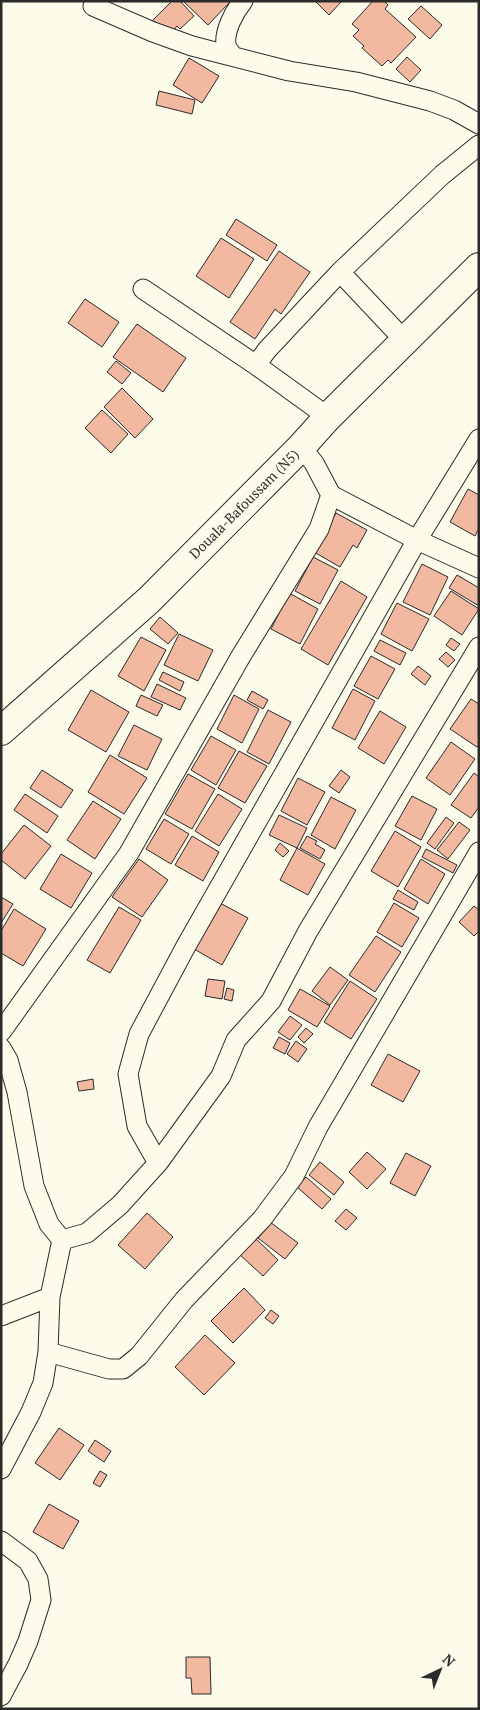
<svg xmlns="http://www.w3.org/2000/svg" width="480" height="1710" viewBox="0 0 480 1710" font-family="'PT Serif',serif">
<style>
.building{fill:#f2b8a0;stroke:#2b2b2b}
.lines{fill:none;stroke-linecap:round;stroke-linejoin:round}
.minor-casing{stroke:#2b2b2b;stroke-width:21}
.highway-casing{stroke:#2b2b2b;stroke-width:30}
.minor{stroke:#fdfbea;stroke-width:19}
.highway{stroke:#fdfbea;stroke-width:28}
.labels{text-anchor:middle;stroke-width:4;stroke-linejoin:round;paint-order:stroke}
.street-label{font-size:14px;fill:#2b2b2b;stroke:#fdfbea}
</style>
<rect width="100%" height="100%" fill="#fdfbea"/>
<path class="building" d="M 172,1 L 180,1 L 194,16 L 180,29 L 177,26 L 174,30 L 152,21 Z
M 183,1 L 229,1 L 230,2 L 208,25 Z
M 315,1 L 342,1 L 329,15 Z
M 373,1 L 384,1 L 388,5 L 385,9 L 416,37 L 391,63 L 388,60 L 382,66 L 362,48 L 364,46 L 353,36 L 359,30 L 352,24 Z
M 421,6 L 442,25 L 430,39 L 408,19 Z
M 407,57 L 421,70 L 410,82 L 396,69 Z
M 189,58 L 219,76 L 202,103 L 173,85 Z
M 159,91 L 195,100 L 192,114 L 156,105 Z
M 236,219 L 277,245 L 267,261 L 226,235 Z
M 221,238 L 254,259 L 229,298 L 196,276 Z
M 279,251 L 310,272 L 281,314 L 275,309 L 255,339 L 230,322 Z
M 85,299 L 119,322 L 102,347 L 68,323 Z
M 137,324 L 186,358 L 163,392 L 113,357 Z
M 116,361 L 131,373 L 122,384 L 107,372 Z
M 122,388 L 153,419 L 135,438 L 104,407 Z
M 102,410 L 128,434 L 111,453 L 85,428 Z
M 468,489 L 479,495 L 479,528 L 475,536 L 450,522 Z
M 336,513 L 367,530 L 357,548 L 353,545 L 340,567 L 314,552 Z
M 313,557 L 338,570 L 320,604 L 295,591 Z
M 422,564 L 448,577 L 430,615 L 403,602 Z
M 457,575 L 479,588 L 479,606 L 449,588 Z
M 341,581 L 367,597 L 328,665 L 301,649 Z
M 451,591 L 479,609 L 462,635 L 434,616 Z
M 289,593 L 318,609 L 300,644 L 271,629 Z
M 397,603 L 429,619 L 412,651 L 381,634 Z
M 160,617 L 178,633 L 168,644 L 150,629 Z
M 179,634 L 213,650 L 198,681 L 164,665 Z
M 141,637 L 166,650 L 144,691 L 118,676 Z
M 451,638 L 460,644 L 454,651 L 446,645 Z
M 380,640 L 406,653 L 400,665 L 374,651 Z
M 446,652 L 455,660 L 448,667 L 439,659 Z
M 371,656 L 395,669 L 378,699 L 354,686 Z
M 418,666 L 431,676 L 425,685 L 411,674 Z
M 163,672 L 184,682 L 180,691 L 159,680 Z
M 157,684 L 186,698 L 180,710 L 151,697 Z
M 353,689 L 375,701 L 355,740 L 332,728 Z
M 91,690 L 129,712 L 106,752 L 68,730 Z
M 252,691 L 268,700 L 263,709 L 247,700 Z
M 141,695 L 163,705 L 157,716 L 136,706 Z
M 234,695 L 259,709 L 242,743 L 217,729 Z
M 471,699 L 479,704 L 479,745 L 477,747 L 450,729 Z
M 268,710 L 291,722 L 269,764 L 247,752 Z
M 380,711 L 406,727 L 384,764 L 358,748 Z
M 134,725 L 162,739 L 147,770 L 118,756 Z
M 211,736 L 236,750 L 216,785 L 191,770 Z
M 451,742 L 475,759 L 450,795 L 426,778 Z
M 239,751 L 267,766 L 245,803 L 218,788 Z
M 110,755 L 147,778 L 124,814 L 88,792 Z
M 42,770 L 73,790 L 61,808 L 30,788 Z
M 341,770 L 350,777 L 339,793 L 329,786 Z
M 474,773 L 479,777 L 479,807 L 471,818 L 451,805 Z
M 188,774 L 215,789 L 192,829 L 165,814 Z
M 298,778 L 325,792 L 307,825 L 281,811 Z
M 25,794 L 58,816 L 47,833 L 14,810 Z
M 218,794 L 242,809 L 219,846 L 195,831 Z
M 412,796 L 437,809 L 421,840 L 395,826 Z
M 331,797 L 356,810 L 335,849 L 311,835 Z
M 93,801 L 121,819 L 95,859 L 67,840 Z
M 279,815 L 307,828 L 297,848 L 269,835 Z
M 446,817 L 454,823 L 435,849 L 427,843 Z
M 164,819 L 189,834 L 171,864 L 146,849 Z
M 459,822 L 470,830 L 448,859 L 437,850 Z
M 24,825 L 51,846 L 25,879 L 1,860 L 1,854 Z
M 395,831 L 421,847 L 398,887 L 371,871 Z
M 192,836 L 219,852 L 203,881 L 175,865 Z
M 307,836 L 317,841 L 315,844 L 325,850 L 320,859 L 300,848 Z
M 280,843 L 289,851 L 283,857 L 275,850 Z
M 297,848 L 325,864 L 308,895 L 280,880 Z
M 426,849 L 457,865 L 453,873 L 422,857 Z
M 61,854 L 92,873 L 71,908 L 40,889 Z
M 139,859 L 168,880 L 142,917 L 112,897 Z
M 421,859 L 445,874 L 428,904 L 404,889 Z
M 398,890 L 418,902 L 414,910 L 393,899 Z
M 1,897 L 13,904 L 1,923 Z
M 220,903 L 248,918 L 222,965 L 194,949 Z
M 394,903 L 419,918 L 402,947 L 377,932 Z
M 474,906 L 479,910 L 479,931 L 474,936 L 459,922 Z
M 119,907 L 141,920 L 110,973 L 87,960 Z
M 14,909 L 46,929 L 23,966 L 1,953 L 1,931 Z
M 376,936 L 401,952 L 375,992 L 349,975 Z
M 330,967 L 348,980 L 330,1005 L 312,991 Z
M 208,979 L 225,981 L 222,999 L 205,996 Z
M 350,981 L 377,999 L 351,1039 L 324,1022 Z
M 227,988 L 234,990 L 232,1001 L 224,999 Z
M 300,989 L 330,1006 L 317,1027 L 288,1010 Z
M 290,1016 L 302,1025 L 290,1040 L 278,1032 Z
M 306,1028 L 313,1034 L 304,1043 L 298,1037 Z
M 279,1037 L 290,1043 L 285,1054 L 273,1048 Z
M 296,1041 L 307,1049 L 298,1062 L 287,1054 Z
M 388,1054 L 420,1071 L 403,1102 L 371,1085 Z
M 93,1079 L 94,1089 L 79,1091 L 77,1082 Z
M 367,1152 L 386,1169 L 367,1189 L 349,1172 Z
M 406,1153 L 431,1166 L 415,1196 L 390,1183 Z
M 320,1162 L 344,1182 L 334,1195 L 309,1175 Z
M 306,1177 L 331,1199 L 322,1209 L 297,1187 Z
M 346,1209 L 357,1218 L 346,1230 L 335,1221 Z
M 147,1213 L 173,1237 L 145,1269 L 118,1245 Z
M 270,1222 L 298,1243 L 285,1259 L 258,1238 Z
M 254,1237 L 278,1260 L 263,1276 L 239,1254 Z
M 244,1288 L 265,1310 L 233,1343 L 211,1321 Z
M 271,1310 L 279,1316 L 273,1324 L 265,1318 Z
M 205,1335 L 235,1363 L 204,1395 L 175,1367 Z
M 59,1428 L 84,1445 L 60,1480 L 35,1463 Z
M 95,1440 L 111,1451 L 104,1462 L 88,1451 Z
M 100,1471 L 107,1475 L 100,1487 L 93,1483 Z
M 49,1504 L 79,1521 L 63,1549 L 33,1532 Z
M 186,1657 L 210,1657 L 211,1694 L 192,1694 L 191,1678 L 186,1678 Z"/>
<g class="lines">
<defs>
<path id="minor" d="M 93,6 L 153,32 L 192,46 L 289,71 L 356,82 L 430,101 L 454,110 L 479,124
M 232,55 C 230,52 227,49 226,45 C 224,31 234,12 243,1
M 340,272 L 406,342
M 143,289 L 256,365 L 328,417
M 256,365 L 267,350 L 340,272 L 442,175 L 479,145
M 331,495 L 417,540 L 479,568
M 1,1032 L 129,853 L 241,656 L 319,529 L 331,495 L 314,463 L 301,447
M 1,1048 L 8,1060 L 17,1092 L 34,1186 L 49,1224 L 62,1240
M 158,1163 L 137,1126 L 128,1074 L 139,1034 L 186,946 L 417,540 L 479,439
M 1,1316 L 50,1297
M 48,1352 L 109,1369 L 123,1369 L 139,1356 L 184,1300 L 262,1219 L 294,1176 L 318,1127 L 479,852
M 1,1469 L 31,1412 L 43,1383 L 48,1352 L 50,1297 L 62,1240 L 87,1233 L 120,1205 L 158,1163 L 221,1076 L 236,1040 L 271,1001 L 308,931 L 479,647
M 1,1541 L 28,1561 L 38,1579 L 41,1600 L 28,1641 L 18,1664 L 1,1696"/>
<path id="highway" d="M 1,731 L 149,600 L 301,447 L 328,417 L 479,267"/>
</defs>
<use href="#minor" class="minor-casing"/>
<use href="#highway" class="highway-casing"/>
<use href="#minor" class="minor"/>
<use href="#highway" class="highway"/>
</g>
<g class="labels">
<g class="street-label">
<text transform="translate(244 504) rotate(-45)" y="5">Douala-Bafoussam (N5)</text>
</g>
</g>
<rect width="480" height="1710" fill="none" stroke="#2b2b2b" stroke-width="5"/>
<g transform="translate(440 1670) rotate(43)" stroke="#fdfbea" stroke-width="4" paint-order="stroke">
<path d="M0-4L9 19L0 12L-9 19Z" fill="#2b2b2b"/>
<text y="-8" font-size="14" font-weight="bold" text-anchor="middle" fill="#2b2b2b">N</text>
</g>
</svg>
